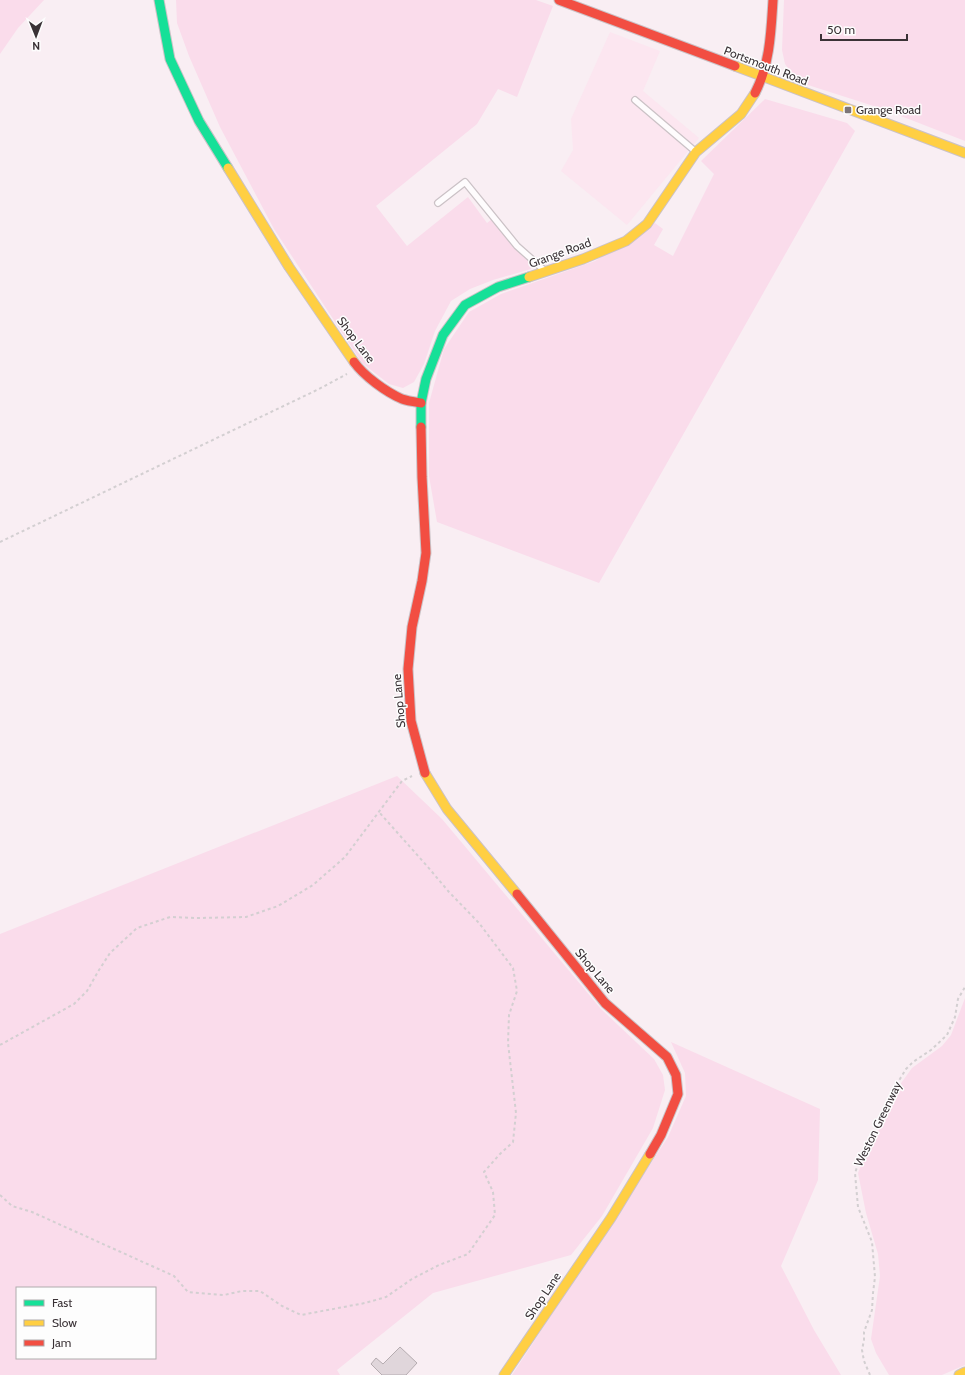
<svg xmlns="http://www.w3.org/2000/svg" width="965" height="1375" viewBox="0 0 965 1375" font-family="Cabin,sans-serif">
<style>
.built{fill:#fce6f0}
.green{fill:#fadceb;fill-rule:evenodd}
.building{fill:#e0d6db;stroke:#b5acb0}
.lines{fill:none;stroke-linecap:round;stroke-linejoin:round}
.lane-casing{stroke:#cbc2c6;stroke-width:8}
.fast-casing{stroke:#cbc2c6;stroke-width:11}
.slow-casing{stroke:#cbc2c6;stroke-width:11}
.jam-casing{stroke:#cbc2c6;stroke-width:11}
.path{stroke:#d3cfd1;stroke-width:2;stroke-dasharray:3 3;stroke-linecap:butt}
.lane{stroke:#fefcfd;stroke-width:5.5}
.fast{stroke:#16e098;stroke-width:9}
.slow{stroke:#ffcf43;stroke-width:9}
.jam{stroke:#f24e42;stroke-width:9}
.poi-dot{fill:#7d7478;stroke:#fdfdfd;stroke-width:1.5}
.labels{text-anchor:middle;stroke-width:3;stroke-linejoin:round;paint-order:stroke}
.street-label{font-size:12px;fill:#3a3236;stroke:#fdfdfd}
.poi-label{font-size:12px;fill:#3a3236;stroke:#fdfdfd;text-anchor:start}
</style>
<rect width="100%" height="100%" fill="#f9eef3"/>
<path class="built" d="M 610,32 L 660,51 L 643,91 L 699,138 L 627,225 L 561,171 L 573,150 L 571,119 Z"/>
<path class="green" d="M 0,0 L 44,0 L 18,28 L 0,54 Z
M 176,0 L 536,0 L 553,6 L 517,97 L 498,89 L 477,124 L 376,206 L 407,246 L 468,197 L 487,223 L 496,216 L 525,250 L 531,269 L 493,280 L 470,289 L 451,301 L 435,331 L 424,364 L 414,382 L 403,388 L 389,384 L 362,363 L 274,229 L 220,127 L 189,56 L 177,23 Z
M 784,0 L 965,0 L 965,141 L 883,109 L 808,85 L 794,76 L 785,64 L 782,50 Z
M 765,99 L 847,123 L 855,131 L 599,583 L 437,522 L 429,476 L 429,403 L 444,349 L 469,312 L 501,294 L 595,261 L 655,223 L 663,229 L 654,245 L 673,256 L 714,174 L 701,161 Z
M 397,776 L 442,819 L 601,1009 L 654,1059 L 663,1075 L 665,1090 L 653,1128 L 602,1216 L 571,1255 L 433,1293 L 337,1370 L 340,1375 L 0,1375 L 0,934 ZM 17,1288 L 155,1288 L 155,1358 L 17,1358 Z
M 965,998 L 965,1365 L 942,1375 L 889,1375 L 876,1353 L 871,1339 L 880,1276 L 878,1254 L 866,1213 L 858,1173 L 869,1146 L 885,1120 L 899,1086 L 912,1068 L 942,1046 L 951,1035 Z
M 671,1042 L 820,1109 L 818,1180 L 781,1266 L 814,1330 L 841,1375 L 512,1375 L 668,1137 L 686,1096 L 685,1073 Z"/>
<path class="building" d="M 400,1347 L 417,1363 L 406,1375 L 382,1375 L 371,1364 L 376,1358 L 383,1364 Z"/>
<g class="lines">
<defs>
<path id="lane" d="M 635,100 L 696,152
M 438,203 L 465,182 L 517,246 L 544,270"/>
<path id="fast" d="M 159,0 L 170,59 L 199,121 L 228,168
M 421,427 L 421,403 L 426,379 L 443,335 L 465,305 L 498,287 L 529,277"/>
<path id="slow" d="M 735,66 L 965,153
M 228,168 L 289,267 L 354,362
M 529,277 L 583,259 L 626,241 L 647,224 L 696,152 L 741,114 L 755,93
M 425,773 L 447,809 L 517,894
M 504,1375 L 611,1218 L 650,1154
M 959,1375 L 965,1372"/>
<path id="jam" d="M 559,0 L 735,66
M 755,93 C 770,64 771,32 773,0
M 354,362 C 364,376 386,392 402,399 C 408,401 415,402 421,403
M 421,427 L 422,477 L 426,553 L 422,581 L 412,627 L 408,669 L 411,721 L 425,773
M 517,894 L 605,1003 L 667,1057 L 676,1075 L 678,1094 L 661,1135 L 650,1154"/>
</defs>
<use href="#lane" class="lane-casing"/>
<use href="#fast" class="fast-casing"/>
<use href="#slow" class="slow-casing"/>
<use href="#jam" class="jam-casing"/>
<path class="path" d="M 0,542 L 319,389 L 347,374
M 0,1045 L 74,1004 L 87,991 L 99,970 L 110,953 L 137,928 L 170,917 L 197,918 L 246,917 L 278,906 L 313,885 L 345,857 L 402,781 L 412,776
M 0,1195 L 12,1206 L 32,1212 L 174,1276 L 188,1292 L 224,1295 L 242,1291 L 260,1291 L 282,1306 L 301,1315 L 365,1303 L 386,1297 L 412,1279 L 439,1265 L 468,1254 L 495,1215 L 493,1192 L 484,1172 L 500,1154 L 513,1142 L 516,1113 L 508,1043 L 509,1015 L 517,991 L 513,968 L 479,923 L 449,892 L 427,866 L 379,812
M 870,1375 L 864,1361 L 862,1350 L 864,1340 L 864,1332 L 872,1310 L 873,1293 L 875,1277 L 872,1242 L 858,1207 L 855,1173 L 861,1156 L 867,1143 L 882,1120 L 895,1087 L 906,1069 L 913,1062 L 931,1050 L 947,1035 L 955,1017 L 958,999 L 965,987"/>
<use href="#lane" class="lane"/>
<use href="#fast" class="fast"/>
<use href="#slow" class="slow"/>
<use href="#jam" class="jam"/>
</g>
<rect class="poi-dot" x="844" y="106" width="8" height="8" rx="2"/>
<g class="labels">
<g class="street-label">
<text transform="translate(766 66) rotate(21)" y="4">Portsmouth Road</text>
<text transform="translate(560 253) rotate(-20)" y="4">Grange Road</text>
<text transform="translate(356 340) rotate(53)" y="4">Shop Lane</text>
<text transform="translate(399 701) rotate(-95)" y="4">Shop Lane</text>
<text transform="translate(595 971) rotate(50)" y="4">Shop Lane</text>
<text transform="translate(878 1124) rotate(-64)" y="4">Weston Greenway</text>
<text transform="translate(543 1296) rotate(-56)" y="4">Shop Lane</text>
</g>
<g class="poi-label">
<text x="856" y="114">Grange Road</text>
</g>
</g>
<rect x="16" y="1287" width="140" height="72" fill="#fdfdfd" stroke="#afacad"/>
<rect x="24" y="1300" width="20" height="6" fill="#16e098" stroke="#afacad"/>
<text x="52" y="1307" font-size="12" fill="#3a3236">Fast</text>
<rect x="24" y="1320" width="20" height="6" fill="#ffcf43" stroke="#afacad"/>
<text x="52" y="1327" font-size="12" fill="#3a3236">Slow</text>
<rect x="24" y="1340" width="20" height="6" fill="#f24e42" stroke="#afacad"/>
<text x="52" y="1347" font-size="12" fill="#3a3236">Jam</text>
<g transform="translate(36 36) rotate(179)" stroke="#fdfdfd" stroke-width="3" paint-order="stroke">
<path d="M0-3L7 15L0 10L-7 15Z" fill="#3a3236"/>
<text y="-6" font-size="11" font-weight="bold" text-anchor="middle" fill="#3a3236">N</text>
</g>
<path d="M821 34v6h86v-6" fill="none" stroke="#3a3236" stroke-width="2"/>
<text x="827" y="34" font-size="12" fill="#3a3236" stroke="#fdfdfd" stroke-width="3" paint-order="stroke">50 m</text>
</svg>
